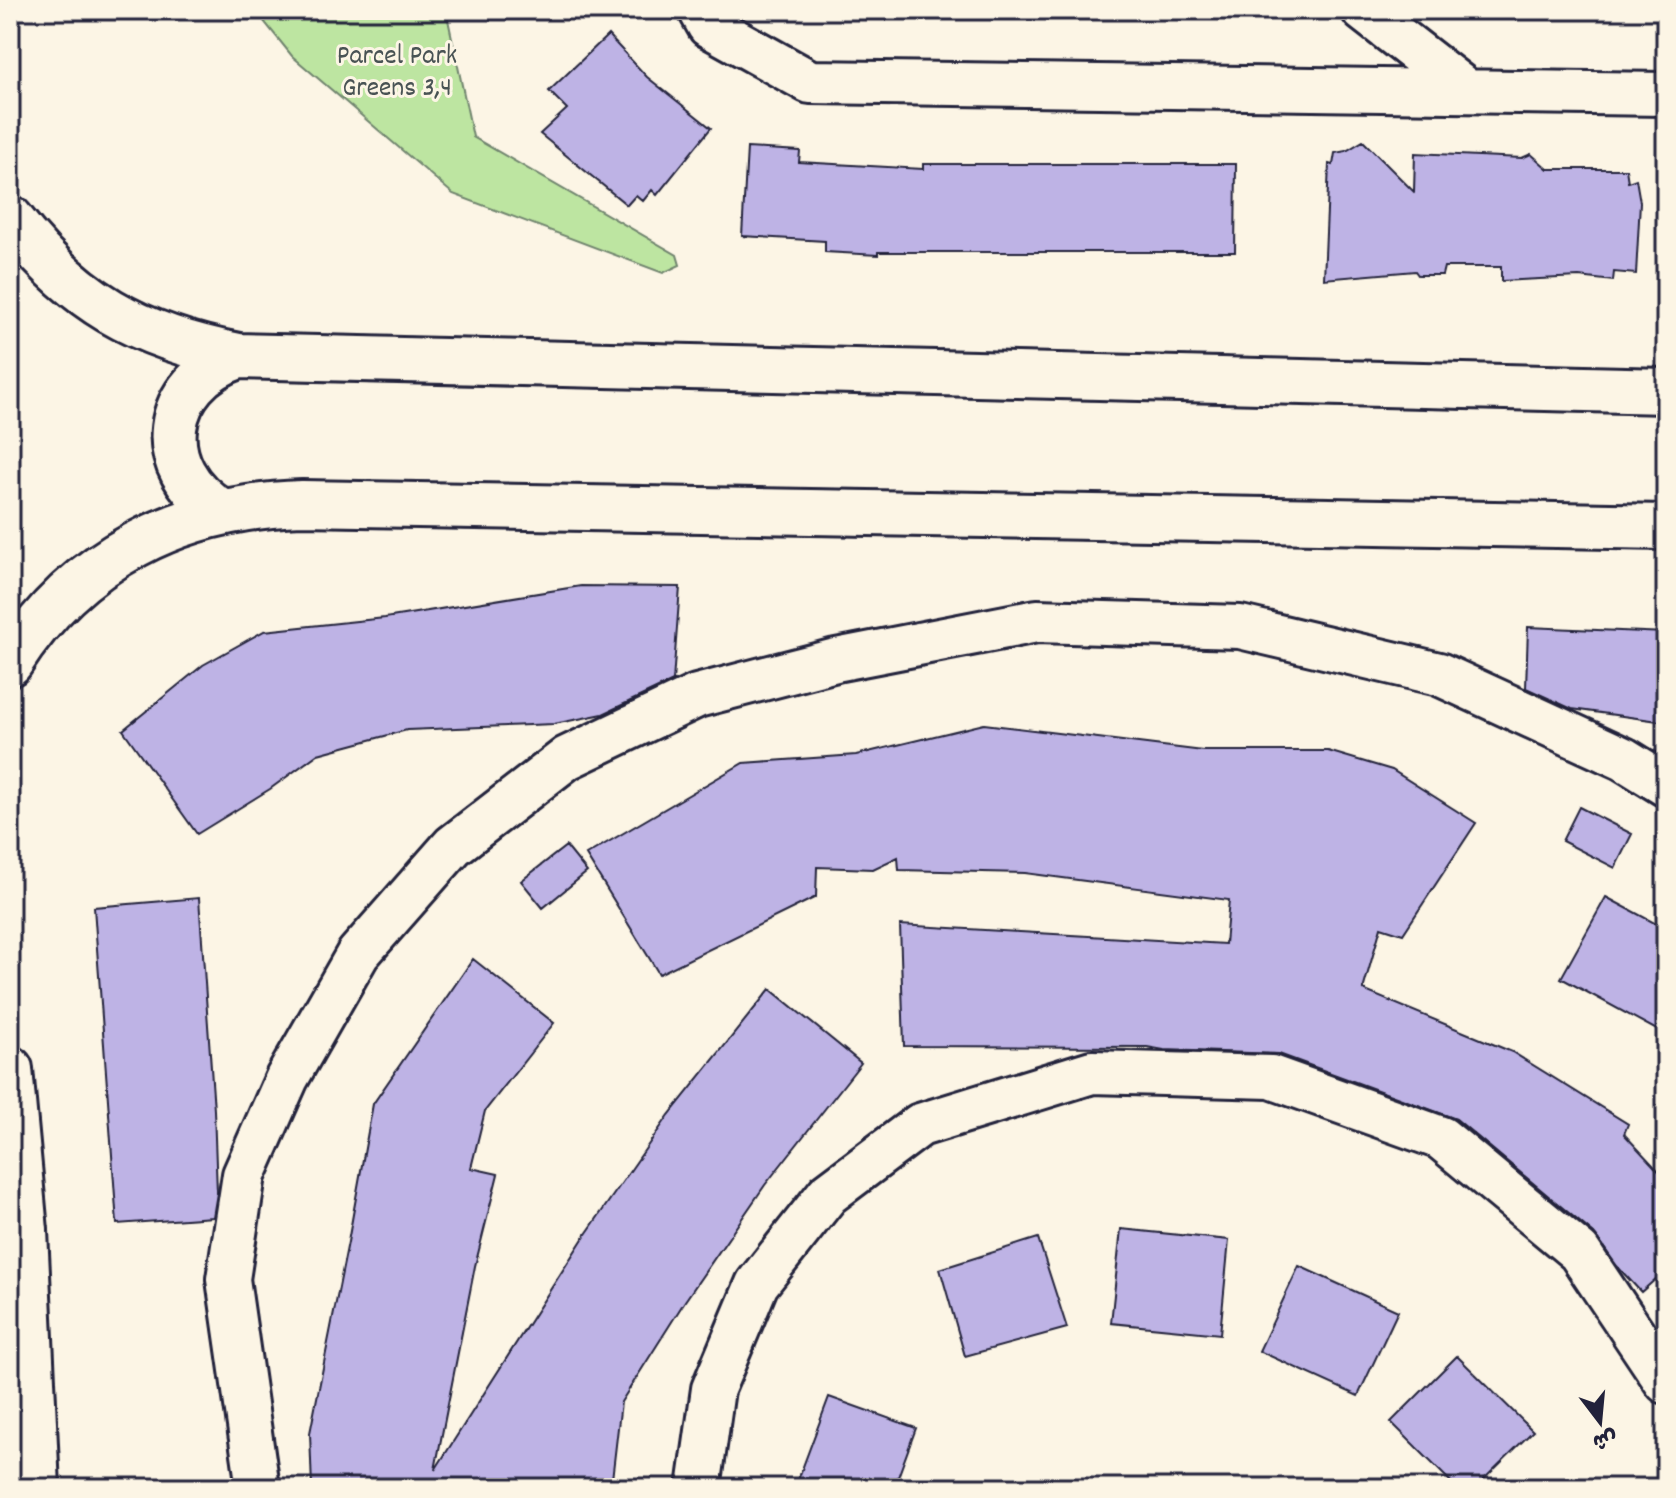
<svg xmlns="http://www.w3.org/2000/svg" width="1676" height="1498" viewBox="0 0 1676 1498" font-family="Dekko,'Playpen Sans Arabic',sans-serif">
<style>
.green{fill:#bde5a1;stroke:#70846e;stroke-width:2}
.building{fill:#beb3e5;stroke:#22223b;stroke-width:2}
.lines{fill:none;stroke-linecap:round;stroke-linejoin:round}
.minor-casing{stroke:#22223b;stroke-width:48}
.tertiary-casing{stroke:#22223b;stroke-width:50}
.secondary-casing{stroke:#22223b;stroke-width:50}
.minor{stroke:#fcf5e5;stroke-width:42}
.tertiary{stroke:#fcf5e5;stroke-width:44}
.secondary{stroke:#fcf5e5;stroke-width:44}
.labels{text-anchor:middle;stroke-width:6;stroke-linejoin:round;paint-order:stroke}
.park-label{font-size:28px;fill:#495354;stroke:#fcf5e5}
</style>
<rect width="100%" height="100%" fill="#fcf5e5"/>
<filter id="ink" filterUnits="userSpaceOnUse"><feTurbulence type="fractalNoise" baseFrequency=".0125" numOctaves="2"/><feDisplacementMap in="SourceGraphic" scale="16" xChannelSelector="R" yChannelSelector="G"/><feConvolveMatrix kernelMatrix="1 2 1 2 8 2 1 2 1" color-interpolation-filters="sRGB"/></filter>
<g filter="url(#ink)">
<path class="green" d="M 255,10 L 446,10 L 473,137 L 677,255 L 680,265 L 663,273 L 453,194 L 292,56 Z"/>
<path class="building" d="M 608,35 L 647,77 L 711,128 L 657,195 L 652,190 L 643,201 L 636,195 L 627,205 L 540,134 L 567,109 L 549,91 Z
M 1363,141 L 1414,192 L 1415,153 L 1522,158 L 1531,154 L 1548,169 L 1626,169 L 1628,182 L 1636,179 L 1640,202 L 1636,274 L 1614,272 L 1613,281 L 1579,277 L 1501,281 L 1501,267 L 1444,267 L 1442,275 L 1418,275 L 1415,271 L 1324,279 L 1329,164 L 1333,165 L 1335,153 L 1346,151 Z
M 747,148 L 800,151 L 799,162 L 923,169 L 923,164 L 1236,164 L 1235,252 L 878,252 L 878,255 L 825,252 L 825,241 L 742,236 Z
M 581,586 L 680,587 L 673,681 L 603,714 L 554,724 L 407,730 L 318,754 L 270,789 L 197,834 L 123,730 L 203,665 L 264,631 L 385,618 Z
M 1528,627 L 1666,633 L 1666,722 L 1572,709 L 1526,688 Z
M 984,724 L 1203,751 L 1328,751 L 1392,770 L 1476,823 L 1403,934 L 1381,927 L 1363,990 L 1512,1052 L 1628,1124 L 1624,1134 L 1666,1179 L 1666,1270 L 1641,1292 L 1617,1266 L 1594,1234 L 1456,1119 L 1279,1054 L 1164,1050 L 1147,1047 L 904,1046 L 900,925 L 1225,944 L 1229,900 L 1025,873 L 899,870 L 898,857 L 873,869 L 817,867 L 816,897 L 659,974 L 586,855 L 743,763 L 856,755 Z
M 1579,807 L 1632,834 L 1615,868 L 1562,841 Z
M 566,846 L 587,872 L 543,908 L 521,881 Z
M 1606,897 L 1666,929 L 1666,1035 L 1561,978 Z
M 199,898 L 214,1110 L 217,1193 L 213,1217 L 117,1224 L 94,907 Z
M 473,959 L 554,1023 L 485,1111 L 471,1168 L 498,1174 L 475,1266 L 435,1470 L 584,1237 L 669,1115 L 770,989 L 861,1063 L 765,1185 L 685,1301 L 621,1402 L 611,1488 L 312,1488 L 310,1433 L 348,1242 L 373,1104 Z
M 1121,1229 L 1229,1240 L 1220,1334 L 1111,1323 Z
M 1038,1238 L 1067,1328 L 965,1356 L 940,1269 Z
M 1299,1266 L 1398,1311 L 1358,1396 L 1259,1351 Z
M 1457,1356 L 1533,1431 L 1475,1488 L 1457,1488 L 1391,1422 Z
M 829,1397 L 916,1428 L 894,1488 L 795,1488 Z"/>
<g class="lines">
<defs>
<path id="minor" d="M 700,10 L 709,26 L 810,82 L 1666,94
M 1363,10 L 1467,91
M 258,1488 L 228,1279 L 244,1175 L 287,1078 L 358,954 L 453,846 L 567,758 L 697,696 L 836,660 L 1037,621 L 1240,627 L 1439,674 L 1624,759 L 1666,785
M 699,1488 L 713,1389 L 757,1284 L 828,1194 L 920,1125 L 1092,1072 L 1271,1077 L 1441,1138 L 1579,1252 L 1666,1382"/>
<path id="tertiary" d="M 10,218 C 73,301 138,337 239,356 L 1666,391
M 221,511 C 150,469 161,382 239,356
M 10,663 C 77,557 180,507 302,503 L 1666,527
M 10,1069 L 25,1231 L 37,1488"/>
<path id="secondary" d="M 10,1263 L 25,1231"/>
</defs>
<use href="#minor" class="minor-casing"/>
<use href="#tertiary" class="tertiary-casing"/>
<use href="#secondary" class="secondary-casing"/>
<use href="#minor" class="minor"/>
<use href="#tertiary" class="tertiary"/>
<use href="#secondary" class="secondary"/>
</g>
</g>
<g class="labels">
<g class="park-label">
<text x="397" y="63">Parcel Park<tspan x="397" dy="32">Greens 3,4</tspan></text>
</g>
</g>
<rect width="1676" height="1498" fill="none" stroke="#fcf5e5" stroke-width="40"/>
<rect x="20" y="20" width="1636" height="1458" fill="none" stroke="#22223b" stroke-width="3" filter="url(#ink)"/>
<g transform="translate(1600 1422) rotate(164)" stroke="#fcf5e5" stroke-width="6" paint-order="stroke">
<path d="M0-6L14 30L0 20L-14 30Z" fill="#22223b"/>
<text y="-12" font-size="22" font-weight="bold" text-anchor="middle" fill="#22223b">ش</text>
</g>
</svg>
